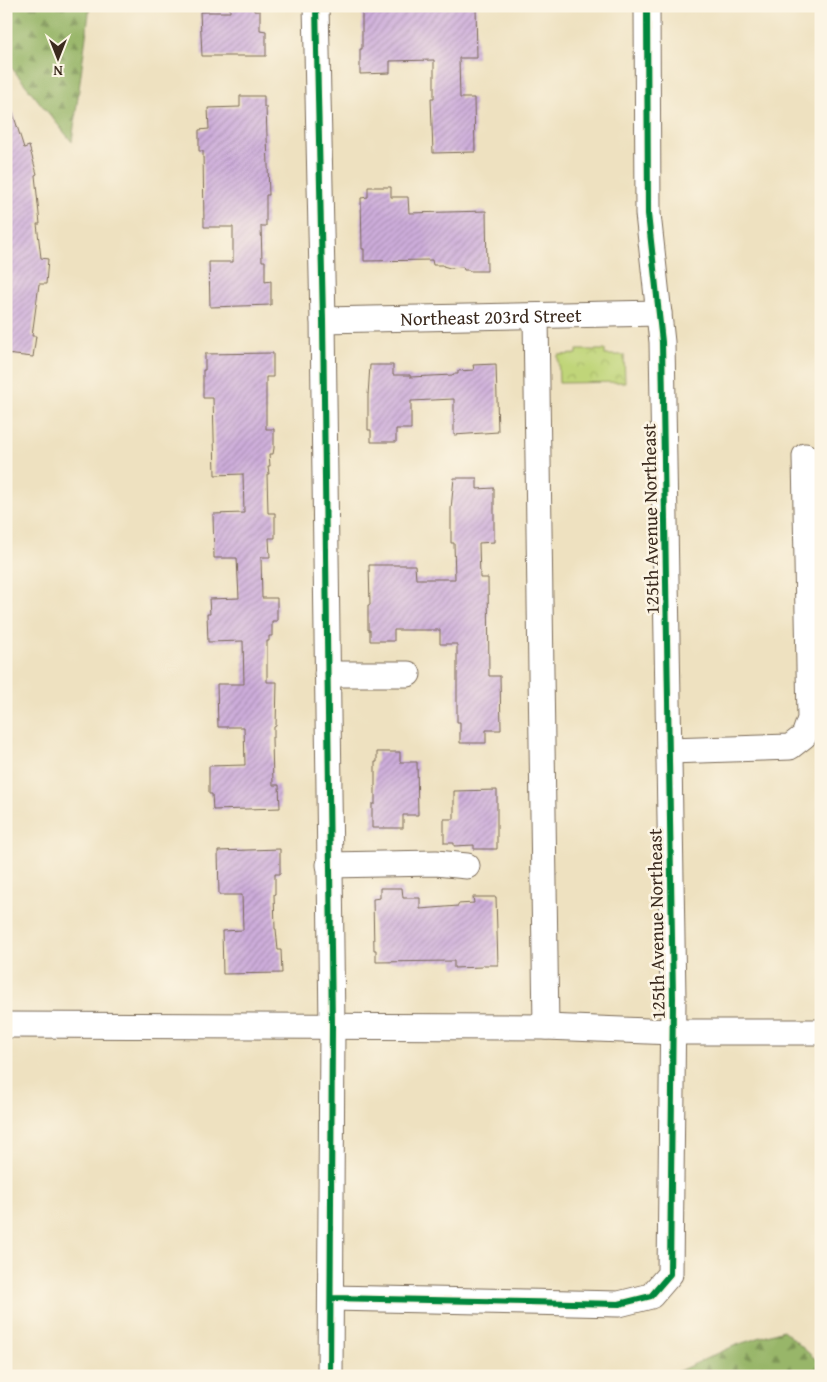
<svg xmlns="http://www.w3.org/2000/svg" width="827" height="1382" viewBox="0 0 827 1382" font-family="'Gentium Book Plus',serif">
<style>
.forest{fill:url(#forest-firs);stroke:#6a7044}
.park{fill:url(#park-crowns);stroke:#7e804c}
.building{fill:url(#building-hatch)}
.lines{fill:none;stroke-linecap:round;stroke-linejoin:round}
.minor-casing{stroke:#7a6a57;stroke-width:27}
.minor{stroke:#fff;stroke-width:25}
.cycleway-casing{stroke:#fcf5e5;stroke-width:9}
.cycleway{stroke:#00873e;stroke-width:6}
.labels{text-anchor:middle;stroke-width:5;stroke-linejoin:round;paint-order:stroke}
.street-label{font-size:19px;fill:#3b2a1e;stroke:#fcf5e5}
</style>
<defs>
<pattern id="forest-firs" width="22" height="20" patternUnits="userSpaceOnUse" patternTransform="scale(1.25)"><rect width="22" height="20" fill="#98b669"/><path d="M5 1l3.5 6h-7zM16 11l3.5 6h-7z" fill="#7d9456"/></pattern>
<pattern id="park-crowns" width="20" height="18" patternUnits="userSpaceOnUse" patternTransform="scale(1.25)"><rect width="20" height="18" fill="#c0d579"/><path d="M2 6a3 3 0 1 1 6 0M12 15a3 3 0 1 1 6 0" fill="none" stroke="#a6b768"/></pattern>
<pattern id="building-hatch" width="6" height="6" patternUnits="userSpaceOnUse" patternTransform="scale(1.25)"><rect width="6" height="6" fill="#cdaddb"/><path d="M-1 1l2-2M0 6l6-6M5 7l2-2" fill="none" stroke="#a88db1"/></pattern>
</defs>
<rect width="100%" height="100%" fill="#fcf5e5"/>
<filter id="ink" filterUnits="userSpaceOnUse"><feTurbulence type="fractalNoise" baseFrequency=".02" numOctaves="2"/><feDisplacementMap in="SourceGraphic" scale="10" xChannelSelector="R" yChannelSelector="G"/><feConvolveMatrix kernelMatrix="1 2 1 2 8 2 1 2 1" color-interpolation-filters="sRGB"/></filter>
<filter id="wash" filterUnits="userSpaceOnUse"><feTurbulence type="fractalNoise" baseFrequency=".0096" numOctaves="4" result="noise"/><feDisplacementMap in="SourceGraphic" scale="20" xChannelSelector="R" yChannelSelector="G"/><feGaussianBlur stdDeviation="1.12" result="paint"/><feColorMatrix in="noise" values="0 0 0 0 0 0 0 0 0 0 0 0 0 0 0 0 0 1.4 0 .05"/><feComposite in="paint" operator="in"/></filter>
<g filter="url(#wash)">
<rect width="100%" height="100%" fill="#eee1c0"/>
<path class="forest" d="M 6,6 L 90,6 L 72,142 L 6,61 Z
M 783,1330 L 821,1364 L 821,1376 L 668,1376 L 736,1345 Z"/>
<path class="park" d="M 577,350 L 605,350 L 605,355 L 624,355 L 625,382 L 559,383 L 558,355 L 577,354 Z"/>
<g id="blocks">
<path class="building" d="M 230,6 L 254,6 L 254,11 L 260,11 L 260,30 L 266,31 L 266,56 L 202,56 L 200,12 L 230,12 Z
M 365,6 L 476,6 L 477,58 L 459,58 L 460,98 L 474,98 L 475,152 L 433,153 L 431,98 L 434,98 L 434,60 L 390,61 L 390,73 L 360,74 L 360,49 L 362,49 L 362,8 Z
M 240,96 L 264,96 L 264,107 L 266,107 L 269,195 L 266,195 L 266,226 L 261,226 L 262,261 L 265,261 L 265,282 L 271,281 L 271,305 L 210,307 L 209,262 L 233,262 L 233,227 L 204,227 L 203,151 L 199,151 L 199,130 L 209,129 L 208,108 L 240,107 Z
M 10,104 L 24,148 L 29,146 L 37,174 L 35,175 L 40,224 L 37,224 L 41,258 L 48,259 L 46,284 L 39,284 L 32,336 L 36,336 L 33,357 L 6,354 L 6,105 Z
M 368,187 L 391,187 L 391,197 L 408,197 L 409,213 L 486,211 L 487,271 L 469,271 L 469,270 L 464,270 L 463,267 L 450,268 L 443,266 L 443,265 L 433,265 L 432,260 L 364,261 L 364,249 L 362,249 L 361,198 L 368,197 Z
M 273,353 L 273,377 L 266,377 L 266,429 L 274,429 L 274,448 L 273,454 L 269,454 L 270,466 L 268,466 L 269,474 L 267,474 L 268,513 L 275,513 L 275,538 L 269,538 L 270,557 L 261,557 L 262,598 L 277,598 L 277,621 L 272,621 L 272,636 L 269,636 L 269,641 L 267,641 L 267,682 L 277,682 L 276,726 L 274,727 L 274,737 L 272,737 L 273,785 L 279,785 L 280,808 L 213,810 L 212,794 L 209,794 L 209,766 L 245,765 L 244,727 L 218,727 L 217,684 L 244,684 L 243,641 L 208,642 L 207,614 L 210,614 L 209,599 L 239,598 L 237,558 L 214,558 L 213,514 L 244,513 L 243,474 L 215,475 L 213,398 L 203,398 L 203,370 L 205,370 L 205,354 Z
M 496,364 L 498,432 L 454,435 L 454,399 L 411,401 L 411,429 L 396,429 L 396,442 L 371,442 L 371,430 L 368,430 L 368,396 L 370,365 L 393,365 L 393,375 L 410,375 L 410,377 L 453,375 L 453,374 L 458,374 L 458,371 L 474,370 L 473,365 Z
M 454,478 L 477,478 L 477,489 L 494,488 L 494,542 L 479,543 L 480,578 L 488,578 L 489,676 L 500,676 L 501,730 L 486,730 L 486,743 L 460,743 L 460,722 L 457,722 L 457,644 L 440,644 L 440,630 L 394,630 L 394,641 L 370,641 L 370,630 L 368,630 L 368,605 L 370,605 L 369,565 L 415,565 L 416,579 L 455,579 L 454,543 L 451,543 L 451,509 Z
M 377,752 L 400,752 L 400,762 L 417,762 L 418,815 L 403,815 L 403,828 L 372,828 L 372,804 L 375,804 L 375,762 L 377,762 Z
M 497,790 L 497,849 L 474,849 L 474,845 L 454,846 L 454,843 L 444,843 L 444,819 L 454,819 L 454,791 Z
M 280,849 L 280,874 L 275,874 L 275,894 L 274,894 L 275,929 L 276,929 L 278,950 L 281,950 L 282,973 L 223,974 L 222,931 L 243,930 L 242,895 L 219,895 L 218,851 Z
M 380,888 L 402,888 L 403,898 L 420,898 L 420,909 L 458,906 L 458,904 L 474,903 L 473,897 L 496,897 L 498,965 L 482,965 L 482,967 L 454,968 L 454,961 L 376,962 L 376,950 L 374,950 L 373,899 L 380,898 Z"/>
</g>
</g>
<g filter="url(#ink)">
<use href="#blocks" fill-opacity="0" stroke="#7a6a57" stroke-width="1"/>
<g class="lines">
<defs>
<g id="minor">
<path d="M 316,6 L 323,320 L 332,1026 L 330,1376"/>
<path d="M 536,317 L 546,1027"/>
<path id="s1" d="M 323,320 L 659,313"/>
<path d="M 327,674 L 408,674"/>
<path d="M 669,751 L 790,747 L 804,736 L 810,719 L 805,456"/>
<path d="M 329,865 L 436,863 L 467,866"/>
<path d="M 6,1025 L 546,1027 L 673,1032 L 821,1032"/>
<path d="M 331,1298 L 619,1304 L 651,1296 L 670,1274 L 673,998 L 662,342 L 648,214 L 647,6"/>
</g>
</defs>
<use href="#minor" class="minor-casing"/>
<use href="#minor" class="minor"/>
<defs>
<path id="cycleway" d="M 316,6 L 323,320 L 332,1026 L 330,1376
M 331,1298 L 619,1304 L 651,1296 L 670,1274 L 673,998 L 662,342 L 648,214 L 647,6"/>
</defs>
<use href="#cycleway" class="cycleway-casing"/>
<use href="#cycleway" class="cycleway"/>
</g>
</g>
<g class="labels">
<g class="street-label">
<text dy="7" stroke="none"><textPath href="#s1" startOffset="168">Northeast 203rd Street</textPath></text>
<text transform="translate(650 519) rotate(-91)" y="7">125th Avenue Northeast</text>
<text transform="translate(656 924) rotate(-91)" y="7">125th Avenue Northeast</text>
</g>
</g>
<rect width="827" height="1382" fill="none" stroke="#fcf5e5" stroke-width="25"/>
<g transform="translate(58 58) rotate(180)" stroke="#fcf5e5" stroke-width="4" paint-order="stroke">
<path d="M0-4L9 19L0 12L-9 19Z" fill="#3b2a1e"/>
<text y="-8" font-size="14" font-weight="bold" text-anchor="middle" fill="#3b2a1e">N</text>
</g>
</svg>
